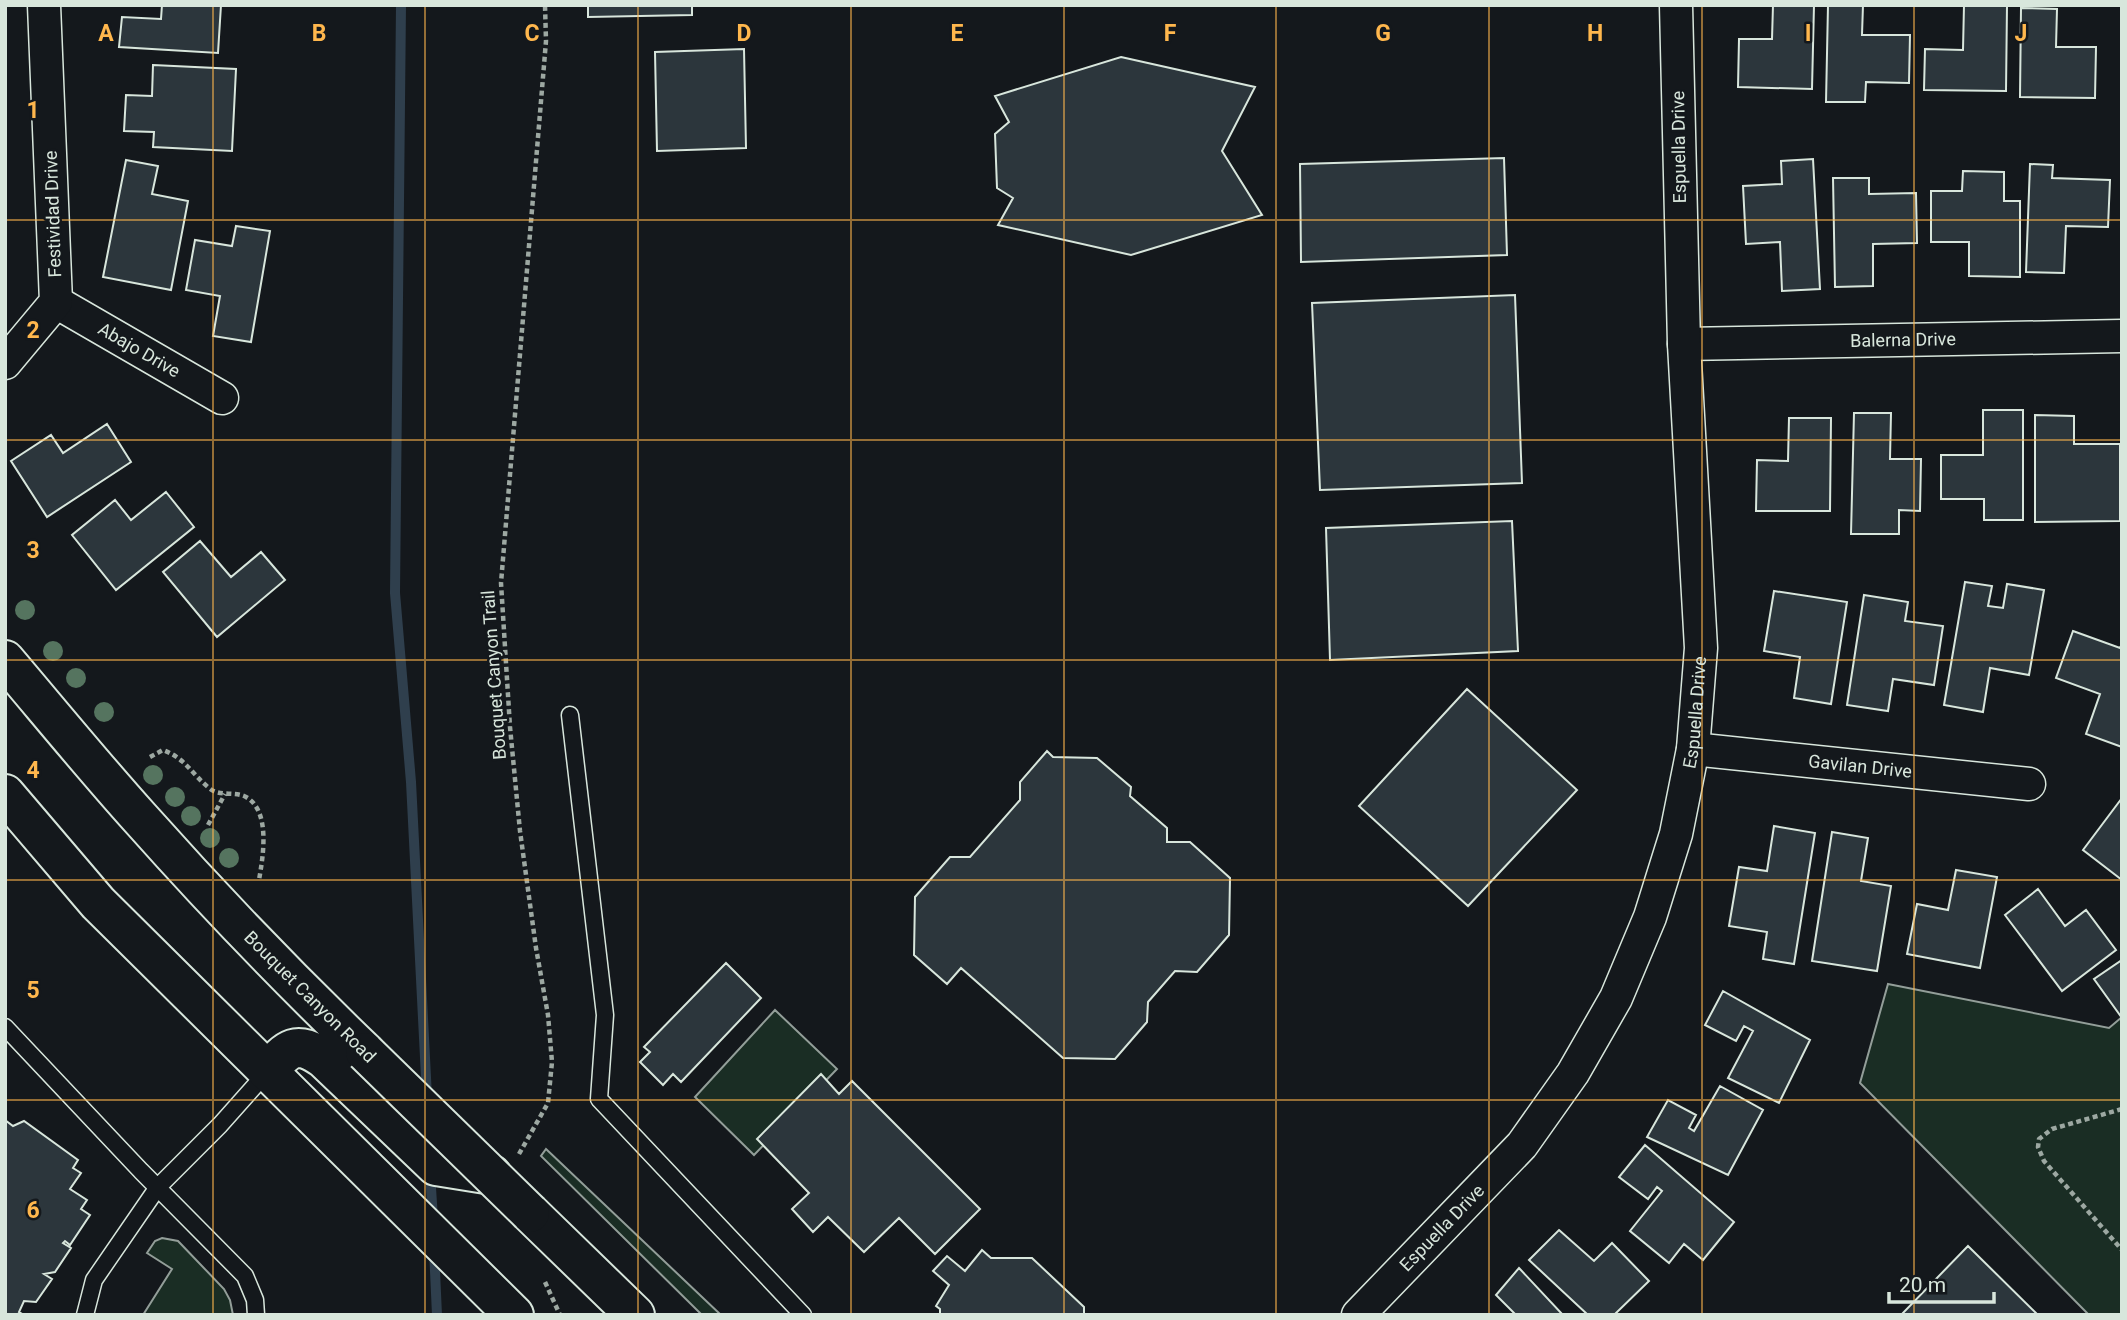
<svg xmlns="http://www.w3.org/2000/svg" width="2127" height="1320" viewBox="0 0 2127 1320" font-family="Roboto,sans-serif">
<style>
.green{fill:#1a2d24;stroke:#939e99;stroke-width:2}
.lines{fill:none;stroke-linecap:round;stroke-linejoin:round}
.stream{stroke:#2f3f4d;stroke-width:10}
.building{fill:#2c363c;stroke:#d8e6dc;stroke-width:2}
.lane-casing{stroke:#d8e6dc;stroke-width:19}
.street-casing{stroke:#d8e6dc;stroke-width:35}
.primary-casing{stroke:#d8e6dc;stroke-width:42}
.path{stroke:#9da8a2;stroke-width:4.5;stroke-dasharray:5 3.5;stroke-linecap:butt}
.lane{stroke:#14181c;stroke-width:16}
.street{stroke:#14181c;stroke-width:32}
.primary{stroke:#14181c;stroke-width:38}
.primary-bridge-casing{stroke:#d8e6dc;stroke-width:42;stroke-linecap:butt}
.primary-bridge{stroke:#14181c;stroke-width:38}
.tree{fill:#55745f}
.grid{fill:none;stroke:#ffb74d;stroke-width:2;stroke-opacity:0.55}
.labels{text-anchor:middle;stroke-width:5;stroke-linejoin:round;paint-order:stroke}
.street-label{font-size:18px;fill:#d8e6dc;stroke:#14181c}
.grid-label{font-size:23px;text-anchor:middle;font-weight:bold;fill:#ffb74d;stroke:#14181c;stroke-width:5;stroke-linejoin:round;paint-order:stroke}
</style>
<rect width="100%" height="100%" fill="#14181c"/>
<path class="green" d="M 1888,984 L 2109,1028 L 2122,1017 L 2122,1315 L 2089,1315 L 1860,1083 Z
M 775,1010 L 837,1069 L 754,1155 L 695,1097 Z
M 546,1149 L 721,1315 L 702,1315 L 541,1156 Z
M 162,1238 L 178,1241 L 224,1289 L 230,1300 L 233,1315 L 143,1315 L 172,1269 L 147,1253 L 155,1241 Z"/>
<g class="lines">
<path class="stream" d="M 401,5 L 395,593 L 411,782 L 427,1097
M 430,1172 L 433,1219
M 434,1249 L 437,1315"/>
</g>
<path class="building" d="M 162,5 L 221,5 L 218,53 L 119,47 L 122,17 L 161,19 Z
M 588,5 L 692,5 L 692,15 L 588,17 Z
M 1773,5 L 1814,5 L 1812,89 L 1738,87 L 1739,39 L 1772,39 Z
M 1828,5 L 1863,5 L 1862,35 L 1910,35 L 1909,83 L 1866,82 L 1865,102 L 1826,102 Z
M 1964,5 L 2007,5 L 2006,91 L 1924,90 L 1925,49 L 1963,50 Z
M 2021,8 L 2057,9 L 2056,47 L 2096,47 L 2095,98 L 2020,97 Z
M 744,49 L 746,148 L 657,151 L 655,52 Z
M 1121,57 L 1255,87 L 1222,151 L 1262,215 L 1131,255 L 998,225 L 1013,198 L 997,188 L 995,134 L 1009,122 L 995,96 Z
M 153,65 L 236,69 L 232,151 L 153,147 L 154,132 L 124,131 L 126,95 L 152,96 Z
M 1504,158 L 1507,255 L 1301,262 L 1300,164 Z
M 1813,159 L 1820,289 L 1782,291 L 1780,242 L 1746,244 L 1743,186 L 1782,184 L 1781,161 Z
M 126,160 L 158,166 L 152,194 L 188,201 L 171,290 L 103,277 Z
M 2030,164 L 2053,165 L 2052,178 L 2110,180 L 2108,227 L 2066,226 L 2064,273 L 2026,272 Z
M 1963,171 L 2004,172 L 2004,201 L 2020,201 L 2020,277 L 1969,276 L 1969,242 L 1931,242 L 1931,191 L 1962,191 Z
M 1833,178 L 1869,178 L 1869,194 L 1916,193 L 1917,243 L 1873,244 L 1873,286 L 1835,287 Z
M 236,226 L 270,231 L 251,342 L 213,336 L 220,296 L 186,290 L 195,240 L 232,246 Z
M 1515,295 L 1522,483 L 1320,490 L 1312,303 Z
M 1983,410 L 2023,410 L 2023,520 L 1984,520 L 1984,499 L 1941,499 L 1941,455 L 1983,455 Z
M 1854,413 L 1891,413 L 1890,459 L 1921,459 L 1920,511 L 1899,510 L 1899,534 L 1851,534 Z
M 2035,415 L 2074,416 L 2074,444 L 2120,444 L 2120,521 L 2035,522 Z
M 1789,418 L 1831,418 L 1830,511 L 1756,511 L 1757,460 L 1788,461 Z
M 107,424 L 131,462 L 47,517 L 11,461 L 51,435 L 63,453 Z
M 166,492 L 194,527 L 116,590 L 72,535 L 115,500 L 131,520 Z
M 1512,521 L 1518,651 L 1330,660 L 1326,528 Z
M 200,541 L 231,577 L 261,552 L 285,580 L 217,637 L 163,572 Z
M 1965,582 L 1992,586 L 1988,606 L 2003,608 L 2007,584 L 2044,590 L 2029,675 L 1990,668 L 1983,712 L 1944,705 Z
M 1774,591 L 1847,602 L 1831,704 L 1794,698 L 1800,657 L 1764,651 Z
M 1864,595 L 1908,602 L 1905,621 L 1943,626 L 1934,685 L 1893,679 L 1888,711 L 1847,705 Z
M 2073,631 L 2120,648 L 2122,644 L 2122,747 L 2086,734 L 2100,694 L 2056,678 Z
M 1467,689 L 1577,790 L 1468,906 L 1359,806 Z
M 1047,751 L 1053,757 L 1097,758 L 1131,787 L 1130,796 L 1167,828 L 1167,842 L 1190,842 L 1230,878 L 1229,935 L 1197,972 L 1175,971 L 1148,1002 L 1147,1022 L 1115,1059 L 1063,1058 L 961,968 L 947,984 L 914,955 L 915,897 L 950,857 L 970,857 L 1020,800 L 1020,782 Z
M 2122,798 L 2122,880 L 2083,850 Z
M 1774,826 L 1815,833 L 1794,964 L 1763,959 L 1767,932 L 1729,926 L 1739,867 L 1767,871 Z
M 1832,832 L 1868,838 L 1861,881 L 1891,886 L 1877,971 L 1812,961 Z
M 1956,870 L 1997,877 L 1980,968 L 1907,954 L 1917,904 L 1948,910 Z
M 2038,889 L 2065,926 L 2086,910 L 2116,950 L 2062,991 L 2005,915 Z
M 2122,960 L 2122,1018 L 2094,979 Z
M 726,963 L 761,998 L 681,1082 L 673,1074 L 663,1085 L 640,1062 L 650,1052 L 644,1047 Z
M 1723,991 L 1810,1040 L 1779,1103 L 1728,1078 L 1753,1031 L 1744,1026 L 1736,1041 L 1705,1025 Z
M 821,1074 L 839,1094 L 852,1081 L 980,1209 L 935,1254 L 899,1218 L 864,1252 L 828,1217 L 813,1232 L 792,1209 L 809,1193 L 757,1139 Z
M 1720,1086 L 1763,1110 L 1728,1175 L 1647,1137 L 1668,1100 L 1696,1115 L 1689,1128 L 1694,1131 Z
M 5,1120 L 13,1126 L 24,1121 L 78,1160 L 73,1168 L 81,1173 L 70,1189 L 87,1200 L 81,1209 L 90,1215 L 70,1245 L 65,1241 L 63,1243 L 71,1248 L 55,1272 L 44,1274 L 52,1279 L 36,1302 L 24,1301 L 19,1312 L 24,1315 L 5,1315 Z
M 1645,1145 L 1734,1222 L 1703,1260 L 1684,1244 L 1669,1263 L 1630,1231 L 1662,1191 L 1657,1187 L 1648,1199 L 1619,1177 Z
M 1559,1230 L 1594,1261 L 1612,1243 L 1649,1281 L 1614,1315 L 1588,1315 L 1529,1260 Z
M 1968,1246 L 2038,1315 L 1901,1315 Z
M 982,1250 L 991,1258 L 1032,1258 L 1084,1307 L 1084,1315 L 940,1315 L 940,1309 L 936,1306 L 949,1285 L 933,1271 L 947,1256 L 965,1271 Z
M 1519,1268 L 1563,1315 L 1516,1315 L 1496,1295 Z"/>
<g class="lines">
<defs>
<path id="lane" d="M 570,715 L 605,1015 L 599,1099 L 803,1315
M 5,1027 L 141,1171 L 245,1276 L 255,1300 L 256,1315
M 85,1315 L 94,1280 L 158,1187 L 220,1125 L 268,1071"/>
<g id="street">
<path id="s1" d="M 56,302 L 222,398"/>
<path id="s2" d="M 1684,344 L 2122,336"/>
<path d="M 5,363 L 56,302 L 44,5"/>
<path id="s3" d="M 1693,749 L 2029,784"/>
<path id="s4" d="M 1358,1315 L 1522,1145 L 1573,1073 L 1616,998 L 1650,917 L 1676,834 L 1693,749 L 1701,648 L 1684,344 L 1676,5"/>
</g>
<path id="primary" d="M 5,660 C 50,713 94,767 140,818 C 212,899 287,977 365,1052
M 5,794 L 98,903 L 514,1315
M 268,1071 C 288,1048 296,1039 324,1059 L 436,1166 L 492,1175
M 530,1213 L 635,1315"/>
</defs>
<use href="#lane" class="lane-casing"/>
<use href="#street" class="street-casing"/>
<use href="#primary" class="primary-casing"/>
<path class="path" d="M 150,757 L 163,750 C 185,758 192,774 209,788 C 219,797 235,791 246,797 C 271,811 263,857 259,880
M 208,825 L 225,794
M 2122,1109 L 2052,1129 L 2039,1139 L 2038,1147 L 2044,1161 L 2122,1250
M 519,1154 L 548,1103 L 552,1062 L 548,1015 L 536,948 L 520,831 L 510,727 L 501,583 L 546,41 L 545,5
M 545,1282 L 560,1315"/>
<use href="#lane" class="lane"/>
<use href="#street" class="street"/>
<use href="#primary" class="primary"/>
<defs>
<path id="primary-bridge" d="M 365,1052 L 530,1213"/>
</defs>
<use href="#primary-bridge" class="primary-bridge-casing"/>
<use href="#primary-bridge" class="primary-bridge"/>
</g>
<g class="tree">
<circle cx="25" cy="610" r="10"/>
<circle cx="53" cy="651" r="10"/>
<circle cx="76" cy="678" r="10"/>
<circle cx="104" cy="712" r="10"/>
<circle cx="153" cy="775" r="10"/>
<circle cx="175" cy="797" r="10"/>
<circle cx="191" cy="816" r="10"/>
<circle cx="210" cy="838" r="10"/>
<circle cx="229" cy="858" r="10"/>
</g>
<path class="grid" d="M 213,5 L 213,1315M 425,5 L 425,1315M 638,5 L 638,1315M 851,5 L 851,1315M 1064,5 L 1064,1315M 1276,5 L 1276,1315M 1489,5 L 1489,1315M 1702,5 L 1702,1315M 1914,5 L 1914,1315M 5,220 L 2122,220M 5,440 L 2122,440M 5,660 L 2122,660M 5,880 L 2122,880M 5,1100 L 2122,1100"/>
<g class="labels">
<g class="street-label">
<text transform="translate(1679 147) rotate(-91)" y="6">Espuella Drive</text>
<text transform="translate(53 214) rotate(-92)" y="6">Festividad Drive</text>
<text dy="6" stroke="none"><textPath href="#s2" startOffset="219">Balerna Drive</textPath></text>
<text dy="6" stroke="none"><textPath href="#s1" startOffset="96">Abajo Drive</textPath></text>
<text transform="translate(494 675) rotate(-94)" y="6">Bouquet Canyon Trail</text>
<text dy="6" stroke="none"><textPath href="#s4" startOffset="709">Espuella Drive</textPath></text>
<text dy="6" stroke="none"><textPath href="#s3" startOffset="168">Gavilan Drive</textPath></text>
<text transform="translate(310 997) rotate(45)" y="6">Bouquet Canyon Road</text>
<text dy="6" stroke="none"><textPath href="#s4" startOffset="121">Espuella Drive</textPath></text>
</g>
</g>
<g class="grid-label">
<text x="106" y="41">A</text>
<text x="319" y="41">B</text>
<text x="532" y="41">C</text>
<text x="744" y="41">D</text>
<text x="957" y="41">E</text>
<text x="1170" y="41">F</text>
<text x="1383" y="41">G</text>
<text x="1595" y="41">H</text>
<text x="1808" y="41">I</text>
<text x="2021" y="41">J</text>
<text x="33" y="118">1</text>
<text x="33" y="338">2</text>
<text x="33" y="558">3</text>
<text x="33" y="778">4</text>
<text x="33" y="998">5</text>
<text x="33" y="1218">6</text>
</g>
<rect width="2127" height="1320" fill="none" stroke="#d8e6dc" stroke-width="14"/>
<path d="M1889 1292v10h105v-10" fill="none" stroke="#d8e6dc" stroke-width="3.5"/>
<text x="1899" y="1292" font-size="21" fill="#d8e6dc" stroke="#14181c" stroke-width="5" paint-order="stroke">20 m</text>
</svg>
